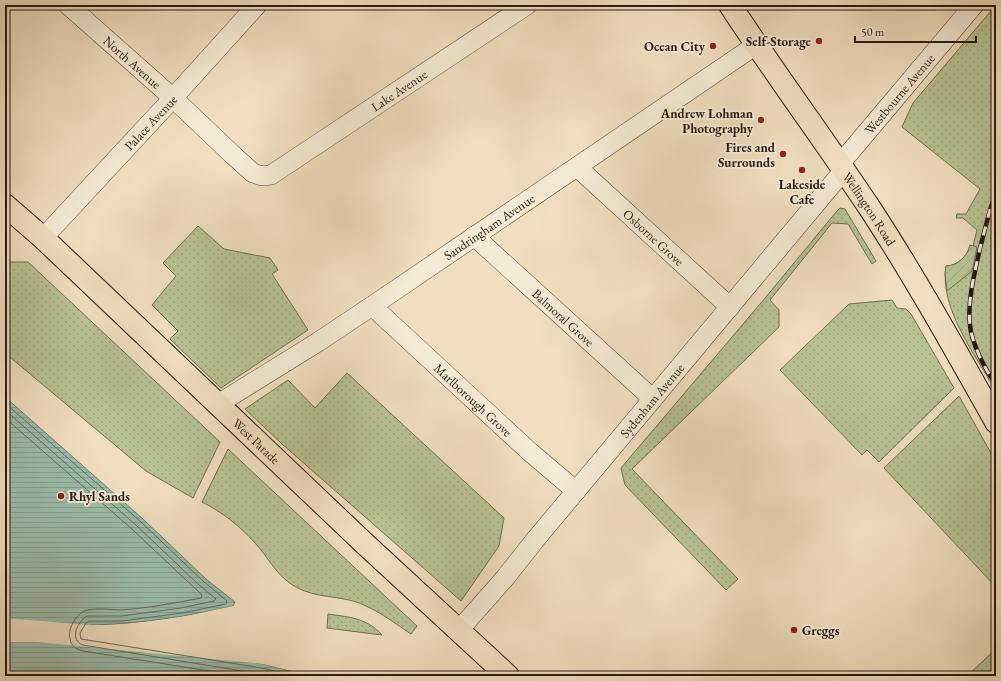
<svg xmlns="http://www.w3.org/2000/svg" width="1001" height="681" viewBox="0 0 1001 681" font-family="'EB Garamond',serif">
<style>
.grass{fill:url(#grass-dots);stroke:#6f6e51}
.garden{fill:url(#garden-furrows);stroke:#6f6e51}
.water{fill:url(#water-rules);stroke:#6d7c6d}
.pier{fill:#f0debe}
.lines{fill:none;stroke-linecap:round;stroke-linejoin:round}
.shore{stroke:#616c5e;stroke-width:1}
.minor-casing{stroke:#594b3b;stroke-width:20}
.major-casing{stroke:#271a0f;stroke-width:24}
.minor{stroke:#f5ead5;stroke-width:19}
.major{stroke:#f0debe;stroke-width:22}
.tram{stroke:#271a0f;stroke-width:1}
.rail-casing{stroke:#271a0f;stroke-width:4.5}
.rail{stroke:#f5ead5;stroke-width:3;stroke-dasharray:9;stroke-linecap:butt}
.poi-dot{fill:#8f2418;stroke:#f5ead5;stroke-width:1.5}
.labels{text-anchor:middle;stroke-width:4;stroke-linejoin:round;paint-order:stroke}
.poi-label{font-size:13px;font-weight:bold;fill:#271a0f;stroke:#f5ead5;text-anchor:end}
.street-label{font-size:13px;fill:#271a0f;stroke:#f5ead5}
</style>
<defs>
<pattern id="grass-dots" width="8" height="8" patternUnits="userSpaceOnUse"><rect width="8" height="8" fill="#b7c293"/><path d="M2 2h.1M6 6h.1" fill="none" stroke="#9da67e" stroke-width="1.8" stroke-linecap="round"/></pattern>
<pattern id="garden-furrows" width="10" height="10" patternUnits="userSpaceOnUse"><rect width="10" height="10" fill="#b7c293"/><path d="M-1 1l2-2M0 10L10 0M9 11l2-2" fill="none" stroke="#9da67e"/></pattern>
<pattern id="water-rules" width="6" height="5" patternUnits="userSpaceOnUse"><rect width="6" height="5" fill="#9bbdac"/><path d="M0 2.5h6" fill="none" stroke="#86a293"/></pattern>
</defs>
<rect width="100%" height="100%" fill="#f0debe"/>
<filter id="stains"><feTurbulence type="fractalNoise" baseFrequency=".005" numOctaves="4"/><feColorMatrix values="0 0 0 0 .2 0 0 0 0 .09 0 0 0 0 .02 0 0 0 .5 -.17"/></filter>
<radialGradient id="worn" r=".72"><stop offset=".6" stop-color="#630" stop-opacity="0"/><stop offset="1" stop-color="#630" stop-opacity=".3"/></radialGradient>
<path class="grass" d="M 996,5 L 996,391 C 976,356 939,308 946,266 C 957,266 968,256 970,245 L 973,246 L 977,230 L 963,218 L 956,218 L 957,214 L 966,214 L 980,189 L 902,127 L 913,103 Z
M 840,208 L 845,209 L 876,261 L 872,264 L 848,224 L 832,223 L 770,300 L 779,310 L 779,327 L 632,469 L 738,579 L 726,590 L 625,485 L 621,468 L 766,297 L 836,212 Z
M 198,226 L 224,249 L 270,258 L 278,270 L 272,274 L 308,330 L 221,388 L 170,339 L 178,331 L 152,305 L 176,276 L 163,263 Z
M 5,262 L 28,262 L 220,442 L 193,498 L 146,471 L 5,353 Z
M 892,300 L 897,308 L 906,309 L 911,314 L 954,388 L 879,462 L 867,450 L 862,455 L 780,370 L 849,304 Z
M 347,373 L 504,518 L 499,546 L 461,601 L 282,444 L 245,409 L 288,380 L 315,408 Z
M 959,396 L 996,462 L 996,587 L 884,468 Z
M 228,449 L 417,626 L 411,634 C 396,624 380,612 364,605 C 340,594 315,600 291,584 C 275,573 268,557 255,543 C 240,526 222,512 202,502 Z
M 328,614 C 349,617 367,618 382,635 L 327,628 Z
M 996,649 L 996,676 L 967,676 Z"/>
<path class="garden" d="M 970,245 L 977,247 L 972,271 L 947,291 L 945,274 L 946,266 C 957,266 968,256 970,245 Z"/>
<path class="water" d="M 5,397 L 143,519 L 206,579 L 235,602 L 233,606 C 184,617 139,624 90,625 L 84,635 L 263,664 L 311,676 L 5,676 Z"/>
<path class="pier" d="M 233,606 L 235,607 L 233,608 L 183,619 L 123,627 L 91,627 L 87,634 L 263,662 L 310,674 L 313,676 L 263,664 L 37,642 L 5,642 L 5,618 L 89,625 L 122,625 L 182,617 Z"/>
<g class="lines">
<path class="shore" d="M 5,403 L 141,522 L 203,581 L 227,601 L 226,604 L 182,613 L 122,621 L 89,621 L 86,623 L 80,633 L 81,639 L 262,668 L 294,676
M 5,410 L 137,526 L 199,585 L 216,599 L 214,601 L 181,608 L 122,616 L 87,616 C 77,622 69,640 83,645 L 273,676
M 5,418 L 133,530 L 202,595 L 201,598 C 175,603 148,608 121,610 C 110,610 95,607 85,611 C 76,614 67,630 70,639 C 71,646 76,649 83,651 L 241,676"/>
<defs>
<g id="minor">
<path id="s1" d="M 68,5 L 173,98 L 234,156 L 253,173 L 262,176 L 271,175 L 527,5"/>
<path id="s2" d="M 840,164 L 974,5"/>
<path id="s3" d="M 577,167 L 730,307"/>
<path id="s4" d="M 474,236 L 653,399"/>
<path id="s5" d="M 43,238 L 173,98 L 257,5"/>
<path id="s6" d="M 372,306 L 530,452 L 576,491"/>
<path id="s7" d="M 218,404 L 318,342 L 372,306 L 756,45"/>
<path id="s8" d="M 459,630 L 505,578 L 535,540 L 844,170"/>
</g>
<g id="major">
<path id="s9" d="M 730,5 C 775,74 825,141 871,210 C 916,279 956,351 996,422"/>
<path id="s10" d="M 5,205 L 43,238 L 364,543 L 508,676"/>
</g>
</defs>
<use href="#minor" class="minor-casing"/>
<use href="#major" class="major-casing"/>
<use href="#minor" class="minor"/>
<use href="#major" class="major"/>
<path class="tram" d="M 996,192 C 989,210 985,230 980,248 C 975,272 967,301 970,325 C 971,340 985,372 996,383"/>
<defs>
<path id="rail" d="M 996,192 C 989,210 985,230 980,248 C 975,272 967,301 970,325 C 971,340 985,372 996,383"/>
</defs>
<use href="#rail" class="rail-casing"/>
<use href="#rail" class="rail"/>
</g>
<g class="poi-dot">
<circle cx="819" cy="41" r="4"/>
<circle cx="713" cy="46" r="4"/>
<circle cx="761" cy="120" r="4"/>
<circle cx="783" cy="154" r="4"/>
<circle cx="802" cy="170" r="4"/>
<circle cx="61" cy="496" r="4"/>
<circle cx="794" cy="630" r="4"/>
</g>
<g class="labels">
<g class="poi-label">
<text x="811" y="46">Self-Storage</text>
<text x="705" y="51">Ocean City</text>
<text x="753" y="118">Andrew Lohman<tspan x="753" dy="15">Photography</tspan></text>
<text x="775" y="152">Fires and<tspan x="775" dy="15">Surrounds</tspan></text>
<text x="802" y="189" text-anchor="middle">Lakeside<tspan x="802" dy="15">Cafe</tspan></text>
<text x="69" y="501" text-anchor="start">Rhyl Sands</text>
<text x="802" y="635" text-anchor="start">Greggs</text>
</g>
<g class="street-label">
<text dy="5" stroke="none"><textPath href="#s1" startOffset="86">North Avenue</textPath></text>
<text dy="5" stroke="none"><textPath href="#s1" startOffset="422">Lake Avenue</textPath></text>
<text dy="5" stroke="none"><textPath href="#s2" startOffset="92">Westbourne Avenue</textPath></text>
<text dy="5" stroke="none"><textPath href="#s5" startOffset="158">Palace Avenue</textPath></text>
<text dy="5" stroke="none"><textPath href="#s9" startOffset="247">Wellington Road</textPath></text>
<text dy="5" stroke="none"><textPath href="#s7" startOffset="324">Sandringham Avenue</textPath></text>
<text dy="5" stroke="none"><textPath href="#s3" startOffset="104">Osborne Grove</textPath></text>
<text dy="5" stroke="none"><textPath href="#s4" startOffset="121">Balmoral Grove</textPath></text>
<text dy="5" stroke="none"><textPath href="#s6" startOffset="138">Marlborough Grove</textPath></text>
<text dy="5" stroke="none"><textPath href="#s8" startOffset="300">Sydenham Avenue</textPath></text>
<text dy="5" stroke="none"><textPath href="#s10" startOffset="345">West Parade</textPath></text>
</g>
</g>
<rect width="1001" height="681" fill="none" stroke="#f0debe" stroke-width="20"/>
<rect x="6" y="6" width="989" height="669" fill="none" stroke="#271a0f" stroke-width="2"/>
<rect x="10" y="10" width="981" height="661" fill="none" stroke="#271a0f"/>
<path d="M855 36v6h121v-6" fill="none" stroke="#271a0f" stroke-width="2"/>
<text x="861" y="36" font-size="12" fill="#271a0f" stroke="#f5ead5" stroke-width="3" paint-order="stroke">50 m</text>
<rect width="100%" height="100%" filter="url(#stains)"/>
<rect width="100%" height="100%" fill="url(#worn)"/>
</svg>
